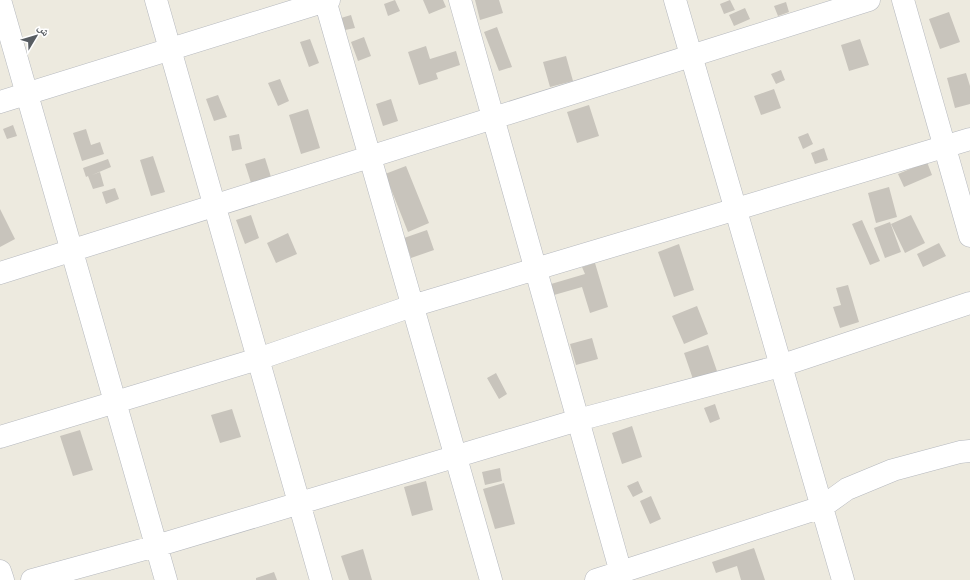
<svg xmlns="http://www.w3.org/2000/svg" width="970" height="580" viewBox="0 0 970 580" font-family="Commissioner,'Noto Naskh Arabic',sans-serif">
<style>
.building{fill:#c8c4bc}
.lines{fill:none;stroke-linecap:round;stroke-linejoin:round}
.minor-casing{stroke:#b5b8be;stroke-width:23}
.minor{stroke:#fff;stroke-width:22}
</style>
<rect width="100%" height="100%" fill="#edeadf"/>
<path class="building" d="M 395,0 L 400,11 L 388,16 L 384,4 Z
M 423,0 L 443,0 L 446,7 L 429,14 Z
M 475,0 L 499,0 L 503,13 L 480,20 Z
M 730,0 L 735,10 L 724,14 L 720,4 Z
M 786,2 L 789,12 L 778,16 L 774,6 Z
M 745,8 L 750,19 L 734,26 L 729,15 Z
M 949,12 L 960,42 L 940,49 L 929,19 Z
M 351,15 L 355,28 L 345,30 L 341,18 Z
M 497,27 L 512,67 L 499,71 L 484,32 Z
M 364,37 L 371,56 L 358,61 L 351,42 Z
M 310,39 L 319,63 L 309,67 L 300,42 Z
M 860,39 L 869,65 L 849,71 L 841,45 Z
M 426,46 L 430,59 L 456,51 L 460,65 L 436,73 L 438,79 L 419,85 L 408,52 Z
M 566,56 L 573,81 L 550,87 L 543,62 Z
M 781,70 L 785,80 L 776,84 L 771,74 Z
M 966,73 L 970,86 L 970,104 L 955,108 L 947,78 Z
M 280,79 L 289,101 L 278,106 L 268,83 Z
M 774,89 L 781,108 L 761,115 L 754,96 Z
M 218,95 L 227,117 L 214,121 L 206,99 Z
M 391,99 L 398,121 L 383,126 L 376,104 Z
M 589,105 L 599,136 L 577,143 L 567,112 Z
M 308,109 L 320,148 L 301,154 L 289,115 Z
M 13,125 L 17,136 L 7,139 L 3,129 Z
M 86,129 L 91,145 L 100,142 L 104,154 L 82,161 L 73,133 Z
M 808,133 L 813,144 L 803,149 L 798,137 Z
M 239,134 L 242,149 L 232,151 L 229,136 Z
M 824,148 L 828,160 L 815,164 L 811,153 Z
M 153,156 L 165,192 L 151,196 L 140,160 Z
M 265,158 L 271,177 L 251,183 L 245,164 Z
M 108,159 L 111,167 L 92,175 L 100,172 L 104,186 L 93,189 L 88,176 L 86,177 L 83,168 Z
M 927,162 L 932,175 L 904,187 L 898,174 Z
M 406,166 L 429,223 L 408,232 L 385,174 Z
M 889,187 L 897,217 L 876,223 L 868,193 Z
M 115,188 L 119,199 L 106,204 L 102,192 Z
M 0,209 L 15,239 L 0,247 Z
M 251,215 L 259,238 L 245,244 L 236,220 Z
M 911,215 L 925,243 L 905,253 L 891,224 Z
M 862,220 L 880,261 L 870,265 L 852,224 Z
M 890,222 L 901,252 L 885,258 L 874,228 Z
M 427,230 L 434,250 L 411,258 L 404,238 Z
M 288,233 L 297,254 L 276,263 L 267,243 Z
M 939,243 L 946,256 L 923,267 L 917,254 Z
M 679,244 L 694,290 L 674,297 L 658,252 Z
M 595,263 L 608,307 L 590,313 L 582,287 L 554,295 L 551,284 L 585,274 L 582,267 Z
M 848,285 L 859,322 L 840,328 L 833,307 L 841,305 L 836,288 Z
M 697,306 L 708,334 L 684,344 L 672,316 Z
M 592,338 L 598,359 L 576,365 L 570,344 Z
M 708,345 L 718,374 L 694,382 L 684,353 Z
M 496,373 L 507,394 L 499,399 L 487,378 Z
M 715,404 L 720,419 L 710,423 L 704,408 Z
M 232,409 L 241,437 L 220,443 L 211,415 Z
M 632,426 L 642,457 L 622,464 L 612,433 Z
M 80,430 L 93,470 L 73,476 L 60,436 Z
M 500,468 L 502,481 L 485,485 L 482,472 Z
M 426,481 L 433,510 L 412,516 L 404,487 Z
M 638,481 L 643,492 L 633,497 L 627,486 Z
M 504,483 L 515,524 L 495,529 L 483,489 Z
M 651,496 L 661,519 L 650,524 L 640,501 Z
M 754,548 L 765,580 L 741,580 L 737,566 L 716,573 L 712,562 Z
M 363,549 L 372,580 L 349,580 L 341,556 Z
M 274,572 L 277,580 L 256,580 L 256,578 Z"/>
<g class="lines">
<defs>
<path id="minor" d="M 0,0 L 166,580
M 156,0 L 321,580
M 325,0 L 491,580
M 460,0 L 623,580
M 675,0 L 843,580
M 903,0 L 970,236
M 0,102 L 329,0
M 0,273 L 869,0
M 0,437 L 258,359 L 412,306 L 970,139
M 0,571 L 3,580
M 32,580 L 156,546 L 578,420 L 780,366 L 970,303
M 596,580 L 822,507 L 847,489 L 893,470 L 960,452 L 970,451"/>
</defs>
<use href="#minor" class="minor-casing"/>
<use href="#minor" class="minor"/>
</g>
<g transform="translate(36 36) rotate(52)" stroke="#ffffff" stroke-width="3" paint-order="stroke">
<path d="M0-3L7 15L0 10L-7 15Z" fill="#585d62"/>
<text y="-6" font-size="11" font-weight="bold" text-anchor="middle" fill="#585d62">ش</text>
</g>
</svg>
